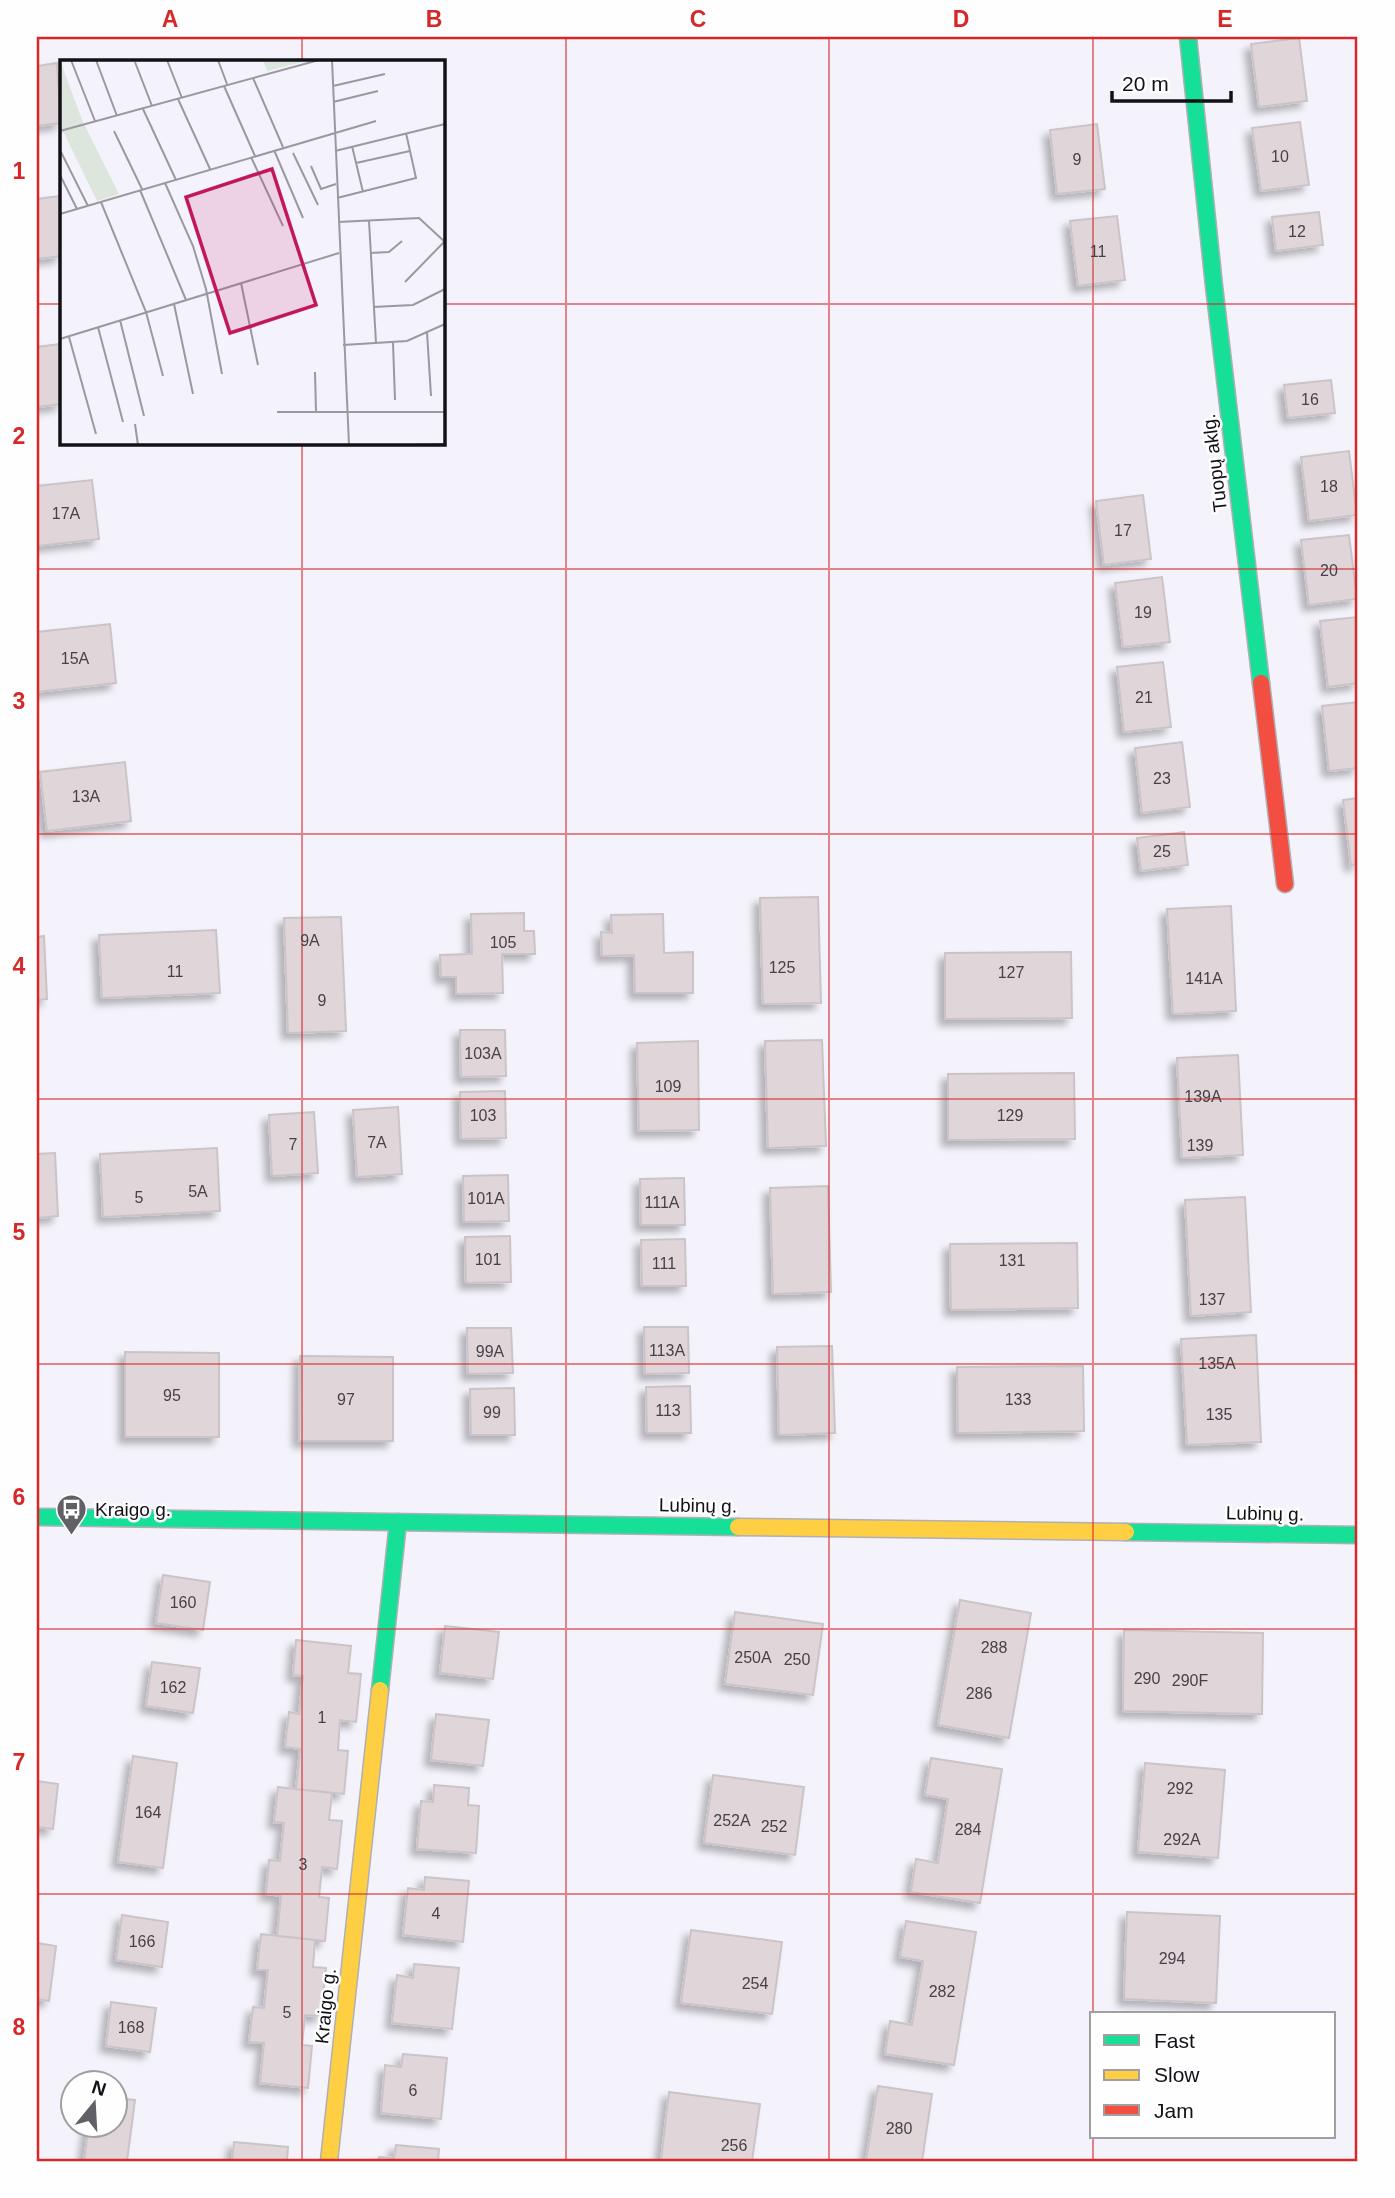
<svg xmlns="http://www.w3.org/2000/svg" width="1395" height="2198" viewBox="0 0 1395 2198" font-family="Helvetica,sans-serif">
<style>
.building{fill:#e0d6d9;stroke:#cac4c8;stroke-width:2;filter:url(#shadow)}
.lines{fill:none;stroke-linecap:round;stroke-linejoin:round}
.fast-casing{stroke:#b0afb5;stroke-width:19}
.slow-casing{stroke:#b0afb5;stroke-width:19}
.jam-casing{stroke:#b0afb5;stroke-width:19}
.fast{stroke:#16e098;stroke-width:16}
.slow{stroke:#ffcf43;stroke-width:16}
.jam{stroke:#f24e42;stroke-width:16}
.grid{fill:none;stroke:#d62828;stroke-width:2;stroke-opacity:0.55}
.labels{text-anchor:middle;stroke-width:5;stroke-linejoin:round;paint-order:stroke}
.number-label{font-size:16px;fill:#464248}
.street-label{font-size:19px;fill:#131118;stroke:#fefefe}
.poi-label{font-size:19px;fill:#131118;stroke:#fefefe;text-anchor:start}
.inset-road{fill:none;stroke:#9a98a0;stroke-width:2}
.view{fill:#c2185b;fill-opacity:0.15;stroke:#c2185b;stroke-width:3.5}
.inset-edge{fill:none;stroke:#131118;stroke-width:3.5}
.neatline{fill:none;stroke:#d62828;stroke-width:2.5}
.grid-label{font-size:23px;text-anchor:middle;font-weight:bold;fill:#d62828}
</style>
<defs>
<filter id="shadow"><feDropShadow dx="-6" dy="6" stdDeviation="3.5" flood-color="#0004"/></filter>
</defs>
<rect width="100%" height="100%" fill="#f4f2fa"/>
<path class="building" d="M 1299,38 L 1307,101 L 1259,107 L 1251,44 Z
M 57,63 L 61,123 L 37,126 L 37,66 Z
M 1300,122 L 1309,185 L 1261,191 L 1252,128 Z
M 1097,124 L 1105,189 L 1057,194 L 1050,130 Z
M 61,196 L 61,256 L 37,259 L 37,199 Z
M 1319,212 L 1323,245 L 1276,251 L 1272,217 Z
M 1117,216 L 1125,280 L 1078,286 L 1070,221 Z
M 61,344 L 61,404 L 37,407 L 37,347 Z
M 1331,380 L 1335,413 L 1288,418 L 1284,385 Z
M 1349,451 L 1357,515 L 1309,521 L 1301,457 Z
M 92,480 L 99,539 L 37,546 L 37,486 Z
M 1143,495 L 1151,559 L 1104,565 L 1096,501 Z
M 1349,535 L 1357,599 L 1309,605 L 1301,540 Z
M 1162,577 L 1170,642 L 1123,647 L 1115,583 Z
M 1358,617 L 1358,683 L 1328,687 L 1320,621 Z
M 110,624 L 116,683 L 37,692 L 37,632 Z
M 1163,662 L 1171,727 L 1124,732 L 1117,667 Z
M 1358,702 L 1358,768 L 1329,771 L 1322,706 Z
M 1182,742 L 1190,807 L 1142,813 L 1135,748 Z
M 125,762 L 131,821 L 47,831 L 40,772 Z
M 1358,798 L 1358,864 L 1351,865 L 1343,800 Z
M 1184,832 L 1188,865 L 1141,871 L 1137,838 Z
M 818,897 L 821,1003 L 763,1004 L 760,898 Z
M 1231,906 L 1236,1011 L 1173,1014 L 1167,909 Z
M 524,913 L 524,931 L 534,931 L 535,954 L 502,954 L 503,993 L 456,994 L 456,977 L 441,977 L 440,955 L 472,954 L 471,914 Z
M 663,914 L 664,953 L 693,952 L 693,993 L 635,993 L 634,955 L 602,956 L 601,932 L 612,933 L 611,915 Z
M 341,917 L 346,1031 L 288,1033 L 284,918 Z
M 216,930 L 220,993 L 102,998 L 99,935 Z
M 44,936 L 47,999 L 37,1000 L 37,937 Z
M 1071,952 L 1072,1018 L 945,1019 L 945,953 Z
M 460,1030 L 505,1030 L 506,1076 L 461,1077 Z
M 822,1040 L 826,1146 L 768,1148 L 765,1041 Z
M 698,1041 L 699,1130 L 639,1131 L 637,1043 Z
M 1238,1055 L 1243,1155 L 1182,1158 L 1177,1058 Z
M 1074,1073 L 1075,1139 L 948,1140 L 948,1074 Z
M 505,1091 L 506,1138 L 461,1139 L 460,1092 Z
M 398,1107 L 402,1174 L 357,1177 L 353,1110 Z
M 314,1112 L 318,1173 L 272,1176 L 269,1115 Z
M 217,1148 L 220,1211 L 103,1217 L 100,1154 Z
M 55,1153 L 58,1216 L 37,1218 L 37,1154 Z
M 508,1175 L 509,1221 L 464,1222 L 463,1176 Z
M 684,1178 L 685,1225 L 641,1225 L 640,1179 Z
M 828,1186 L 831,1292 L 773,1294 L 770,1188 Z
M 1245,1197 L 1251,1312 L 1191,1316 L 1185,1200 Z
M 510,1236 L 511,1282 L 466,1283 L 465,1237 Z
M 685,1239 L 686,1286 L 642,1286 L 641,1240 Z
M 1077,1243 L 1078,1308 L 951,1310 L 950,1244 Z
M 644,1327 L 688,1327 L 689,1373 L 645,1374 Z
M 467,1328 L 511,1328 L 513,1373 L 468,1374 Z
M 1256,1335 L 1261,1442 L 1187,1445 L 1181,1339 Z
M 832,1346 L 835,1433 L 779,1435 L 777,1347 Z
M 125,1352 L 219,1353 L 219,1437 L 125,1437 Z
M 300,1356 L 393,1357 L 393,1441 L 299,1441 Z
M 1083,1366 L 1084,1431 L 958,1433 L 957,1367 Z
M 690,1386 L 691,1433 L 647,1433 L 646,1387 Z
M 514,1388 L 515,1435 L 471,1435 L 470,1389 Z
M 163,1575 L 210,1582 L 203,1630 L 156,1623 Z
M 960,1600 L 1031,1613 L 1009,1738 L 938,1725 Z
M 735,1612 L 823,1624 L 813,1695 L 725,1684 Z
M 445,1626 L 499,1632 L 493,1679 L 440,1673 Z
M 1124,1630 L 1263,1633 L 1262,1714 L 1123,1711 Z
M 296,1640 L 351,1646 L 348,1673 L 361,1674 L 356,1722 L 340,1720 L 338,1750 L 348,1751 L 344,1794 L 296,1789 L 300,1749 L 285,1747 L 289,1712 L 299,1714 L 303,1676 L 293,1675 Z
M 152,1662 L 200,1668 L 193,1713 L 146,1706 Z
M 436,1714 L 489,1720 L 483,1766 L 431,1760 Z
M 133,1756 L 177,1763 L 163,1868 L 118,1862 Z
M 931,1758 L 1002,1769 L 980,1903 L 911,1892 L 916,1859 L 938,1863 L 948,1799 L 925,1795 Z
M 1145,1763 L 1225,1770 L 1218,1858 L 1138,1852 Z
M 713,1775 L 804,1787 L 795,1855 L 704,1843 Z
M 37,1781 L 58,1784 L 53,1829 L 37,1827 Z
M 434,1785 L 469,1788 L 468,1805 L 479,1806 L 476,1853 L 417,1849 L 421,1801 L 433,1802 Z
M 278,1787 L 332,1793 L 329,1820 L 342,1821 L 337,1869 L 322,1867 L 319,1897 L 329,1898 L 325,1941 L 277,1936 L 281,1896 L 266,1894 L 269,1860 L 280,1861 L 284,1823 L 274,1822 Z
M 425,1877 L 469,1881 L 463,1942 L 403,1935 L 408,1888 L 424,1890 Z
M 1127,1912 L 1220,1916 L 1216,2003 L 1124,1999 Z
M 122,1915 L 168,1922 L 162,1967 L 116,1960 Z
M 906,1921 L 976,1932 L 954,2065 L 885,2054 L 890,2021 L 912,2025 L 923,1961 L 900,1957 Z
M 691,1930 L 782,1942 L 772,2014 L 681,2003 Z
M 261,1934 L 315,1940 L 313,1967 L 326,1968 L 321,2016 L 305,2015 L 302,2045 L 312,2046 L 308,2088 L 260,2083 L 264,2043 L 249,2042 L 253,2007 L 264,2008 L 268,1970 L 257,1970 Z
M 37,1943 L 56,1946 L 49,2001 L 37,1999 Z
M 414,1964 L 459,1968 L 452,2029 L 392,2023 L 397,1975 L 413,1978 Z
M 111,2002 L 156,2008 L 150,2052 L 106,2046 Z
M 403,2054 L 447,2058 L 441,2119 L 381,2113 L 385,2065 L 401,2067 Z
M 878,2086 L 932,2094 L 922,2161 L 866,2161 Z
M 669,2092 L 760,2104 L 752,2161 L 661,2161 Z
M 116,2098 L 135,2100 L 127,2161 L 84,2161 L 89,2124 L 116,2124 Z
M 234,2142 L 288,2147 L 287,2161 L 232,2161 Z
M 396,2145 L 439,2149 L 438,2161 L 378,2161 L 379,2157 L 394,2158 Z"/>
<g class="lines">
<defs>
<path id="fast" d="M 1188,37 L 1214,286 L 1261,683
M 37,1517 L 738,1527
M 1126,1532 L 1358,1535
M 380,1690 L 398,1522"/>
<path id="slow" d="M 738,1527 L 1126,1532
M 329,2161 L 380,1690"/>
<path id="jam" d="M 1261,683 L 1285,884"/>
</defs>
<use href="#fast" class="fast-casing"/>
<use href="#slow" class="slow-casing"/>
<use href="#jam" class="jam-casing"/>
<use href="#fast" class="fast"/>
<use href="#slow" class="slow"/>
<use href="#jam" class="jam"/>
</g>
<path class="grid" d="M 302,37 L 302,61M 566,37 L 566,2161M 829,37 L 829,2161M 1093,37 L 1093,2014M 37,304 L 61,304M 443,304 L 1358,304M 302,443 L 302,2161M 37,569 L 1358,569M 37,834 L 1358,834M 37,1099 L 1358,1099M 37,1364 L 1358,1364M 37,1629 L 1358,1629M 37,1894 L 1358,1894M 1093,2137 L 1093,2161"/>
<defs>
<symbol id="bus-pin" viewBox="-11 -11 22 30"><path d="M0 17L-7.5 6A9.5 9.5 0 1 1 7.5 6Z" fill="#626067" stroke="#fefefe"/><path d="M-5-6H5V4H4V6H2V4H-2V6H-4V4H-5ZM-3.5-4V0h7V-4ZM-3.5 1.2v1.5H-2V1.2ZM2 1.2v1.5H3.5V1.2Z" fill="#fff"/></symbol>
</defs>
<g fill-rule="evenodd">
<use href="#bus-pin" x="54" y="1492" width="35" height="47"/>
</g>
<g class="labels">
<g class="number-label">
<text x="1280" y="162">10</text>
<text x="1077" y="165">9</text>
<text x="1297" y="237">12</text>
<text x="1098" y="257">11</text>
<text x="1310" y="405">16</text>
<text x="1329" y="492">18</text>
<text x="66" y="519">17A</text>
<text x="1123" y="536">17</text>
<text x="1329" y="576">20</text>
<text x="1143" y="618">19</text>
<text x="75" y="664">15A</text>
<text x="1144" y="703">21</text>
<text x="1162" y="784">23</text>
<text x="86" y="802">13A</text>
<text x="1162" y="857">25</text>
<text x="310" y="946">9A</text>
<text x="503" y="948">105</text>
<text x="782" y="973">125</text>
<text x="175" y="977">11</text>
<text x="1011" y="978">127</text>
<text x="1204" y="984">141A</text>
<text x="322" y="1006">9</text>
<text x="483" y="1059">103A</text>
<text x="668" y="1092">109</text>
<text x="1203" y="1102">139A</text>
<text x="483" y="1121">103</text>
<text x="1010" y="1121">129</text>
<text x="377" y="1148">7A</text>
<text x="293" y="1150">7</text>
<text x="1200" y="1151">139</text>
<text x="198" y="1197">5A</text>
<text x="139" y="1203">5</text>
<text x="486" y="1204">101A</text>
<text x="662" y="1208">111A</text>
<text x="488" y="1265">101</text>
<text x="1012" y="1266">131</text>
<text x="664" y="1269">111</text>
<text x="1212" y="1305">137</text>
<text x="667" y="1356">113A</text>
<text x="490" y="1357">99A</text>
<text x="1217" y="1369">135A</text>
<text x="172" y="1401">95</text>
<text x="346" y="1405">97</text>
<text x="1018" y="1405">133</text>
<text x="668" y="1416">113</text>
<text x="492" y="1418">99</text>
<text x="1219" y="1420">135</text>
<text x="183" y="1608">160</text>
<text x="994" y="1653">288</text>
<text x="753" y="1663">250A</text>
<text x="797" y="1665">250</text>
<text x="1147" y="1684">290</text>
<text x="1190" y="1686">290F</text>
<text x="173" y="1693">162</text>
<text x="979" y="1699">286</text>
<text x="322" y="1723">1</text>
<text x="1180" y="1794">292</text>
<text x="148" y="1818">164</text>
<text x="732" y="1826">252A</text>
<text x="774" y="1832">252</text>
<text x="968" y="1835">284</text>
<text x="1182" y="1845">292A</text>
<text x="303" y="1870">3</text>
<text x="436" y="1919">4</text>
<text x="142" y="1947">166</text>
<text x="1172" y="1964">294</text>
<text x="755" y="1989">254</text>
<text x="942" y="1997">282</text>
<text x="287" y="2018">5</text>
<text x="131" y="2033">168</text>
<text x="413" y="2096">6</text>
<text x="899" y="2134">280</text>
<text x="734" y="2151">256</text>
</g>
<g class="street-label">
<text transform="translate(1214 463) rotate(-97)" y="7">Tuopų aklg.</text>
<text transform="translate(698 1505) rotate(1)" y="7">Lubinų g.</text>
<text transform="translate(1265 1513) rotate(1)" y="7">Lubinų g.</text>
<text transform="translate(325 2006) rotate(-84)" y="7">Kraigo g.</text>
</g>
<g class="poi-label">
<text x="95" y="1516">Kraigo g.</text>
</g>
</g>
<g transform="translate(60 60)">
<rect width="385" height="385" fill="#f4f2fa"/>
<path d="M 0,0 L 22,60 L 59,134 L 37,141 L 4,73 L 0,73 ZM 203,0 L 251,0 L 207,11 Z" fill="#dce6dc"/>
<path class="inset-road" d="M 11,0 L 35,61M 36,0 L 57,56M 107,0 L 122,38M 158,0 L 167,24M 272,0 L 289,385M 75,2 L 92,46M 193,18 L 223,87M 164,26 L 195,96M 273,26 L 325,14M 118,39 L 150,109M 273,42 L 318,31M 83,49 L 116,120M 0,71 L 259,0M 54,71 L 82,129M 292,86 L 303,132M 214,90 L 243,158M 275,91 L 385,64M 1,92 L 28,146M 233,93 L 258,145M 191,97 L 223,166M 296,103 L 350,91M 251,106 L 261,129 L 276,124M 0,115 L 17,149M 105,123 L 133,186 L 146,229 L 162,314M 80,130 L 126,240M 277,138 L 356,118 L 346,73M 41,142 L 86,252 L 103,316M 0,154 L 316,61M 309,161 L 316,283M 278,162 L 359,158 L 385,182M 310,193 L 329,192 L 342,181M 345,222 L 385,181M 181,223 L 198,305M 114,244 L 133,334M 313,247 L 353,245 L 385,229M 60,260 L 84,356M 38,267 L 63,362M 367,272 L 371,336M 9,277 L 36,374M 0,279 L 279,193M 333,283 L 335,340M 283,285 L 347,281 L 385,264M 255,312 L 256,351M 217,352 L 385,352M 75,364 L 78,385M 352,385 L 385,384"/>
<path class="view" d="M 212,109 L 256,245 L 170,273 L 126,137 Z"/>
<rect width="385" height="385" class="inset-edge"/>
</g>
<rect width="1395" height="2198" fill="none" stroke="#fefefe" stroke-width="77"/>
<rect x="1090" y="2012" width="245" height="126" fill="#fefefe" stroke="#a09fa2" stroke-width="2"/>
<rect x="1104" y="2035" width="35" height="10" fill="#16e098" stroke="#a09fa2" stroke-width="2"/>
<text x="1154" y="2048" font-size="21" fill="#131118">Fast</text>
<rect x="1104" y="2070" width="35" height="10" fill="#ffcf43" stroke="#a09fa2" stroke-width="2"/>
<text x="1154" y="2082" font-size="21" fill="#131118">Slow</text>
<rect x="1104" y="2105" width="35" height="10" fill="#f24e42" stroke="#a09fa2" stroke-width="2"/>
<text x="1154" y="2118" font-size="21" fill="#131118">Jam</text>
<g transform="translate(94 2104) rotate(18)"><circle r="33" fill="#fefefe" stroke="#a09fa2" stroke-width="2"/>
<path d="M0-5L12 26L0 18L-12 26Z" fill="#626067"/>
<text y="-10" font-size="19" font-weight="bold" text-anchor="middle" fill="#131118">N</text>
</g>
<path d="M1112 91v10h119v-10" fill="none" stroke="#131118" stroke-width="3.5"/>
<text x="1122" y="91" font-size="21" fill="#131118" stroke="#fefefe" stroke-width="5" paint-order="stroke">20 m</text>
<rect x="38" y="38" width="1318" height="2122" class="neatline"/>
<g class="grid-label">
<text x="170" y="27">A</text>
<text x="434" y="27">B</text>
<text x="698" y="27">C</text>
<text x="961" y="27">D</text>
<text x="1225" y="27">E</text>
<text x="19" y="179">1</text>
<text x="19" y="444">2</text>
<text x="19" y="709">3</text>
<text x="19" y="974">4</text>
<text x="19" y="1240">5</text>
<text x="19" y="1505">6</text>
<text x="19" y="1770">7</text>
<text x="19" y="2035">8</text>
</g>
</svg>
